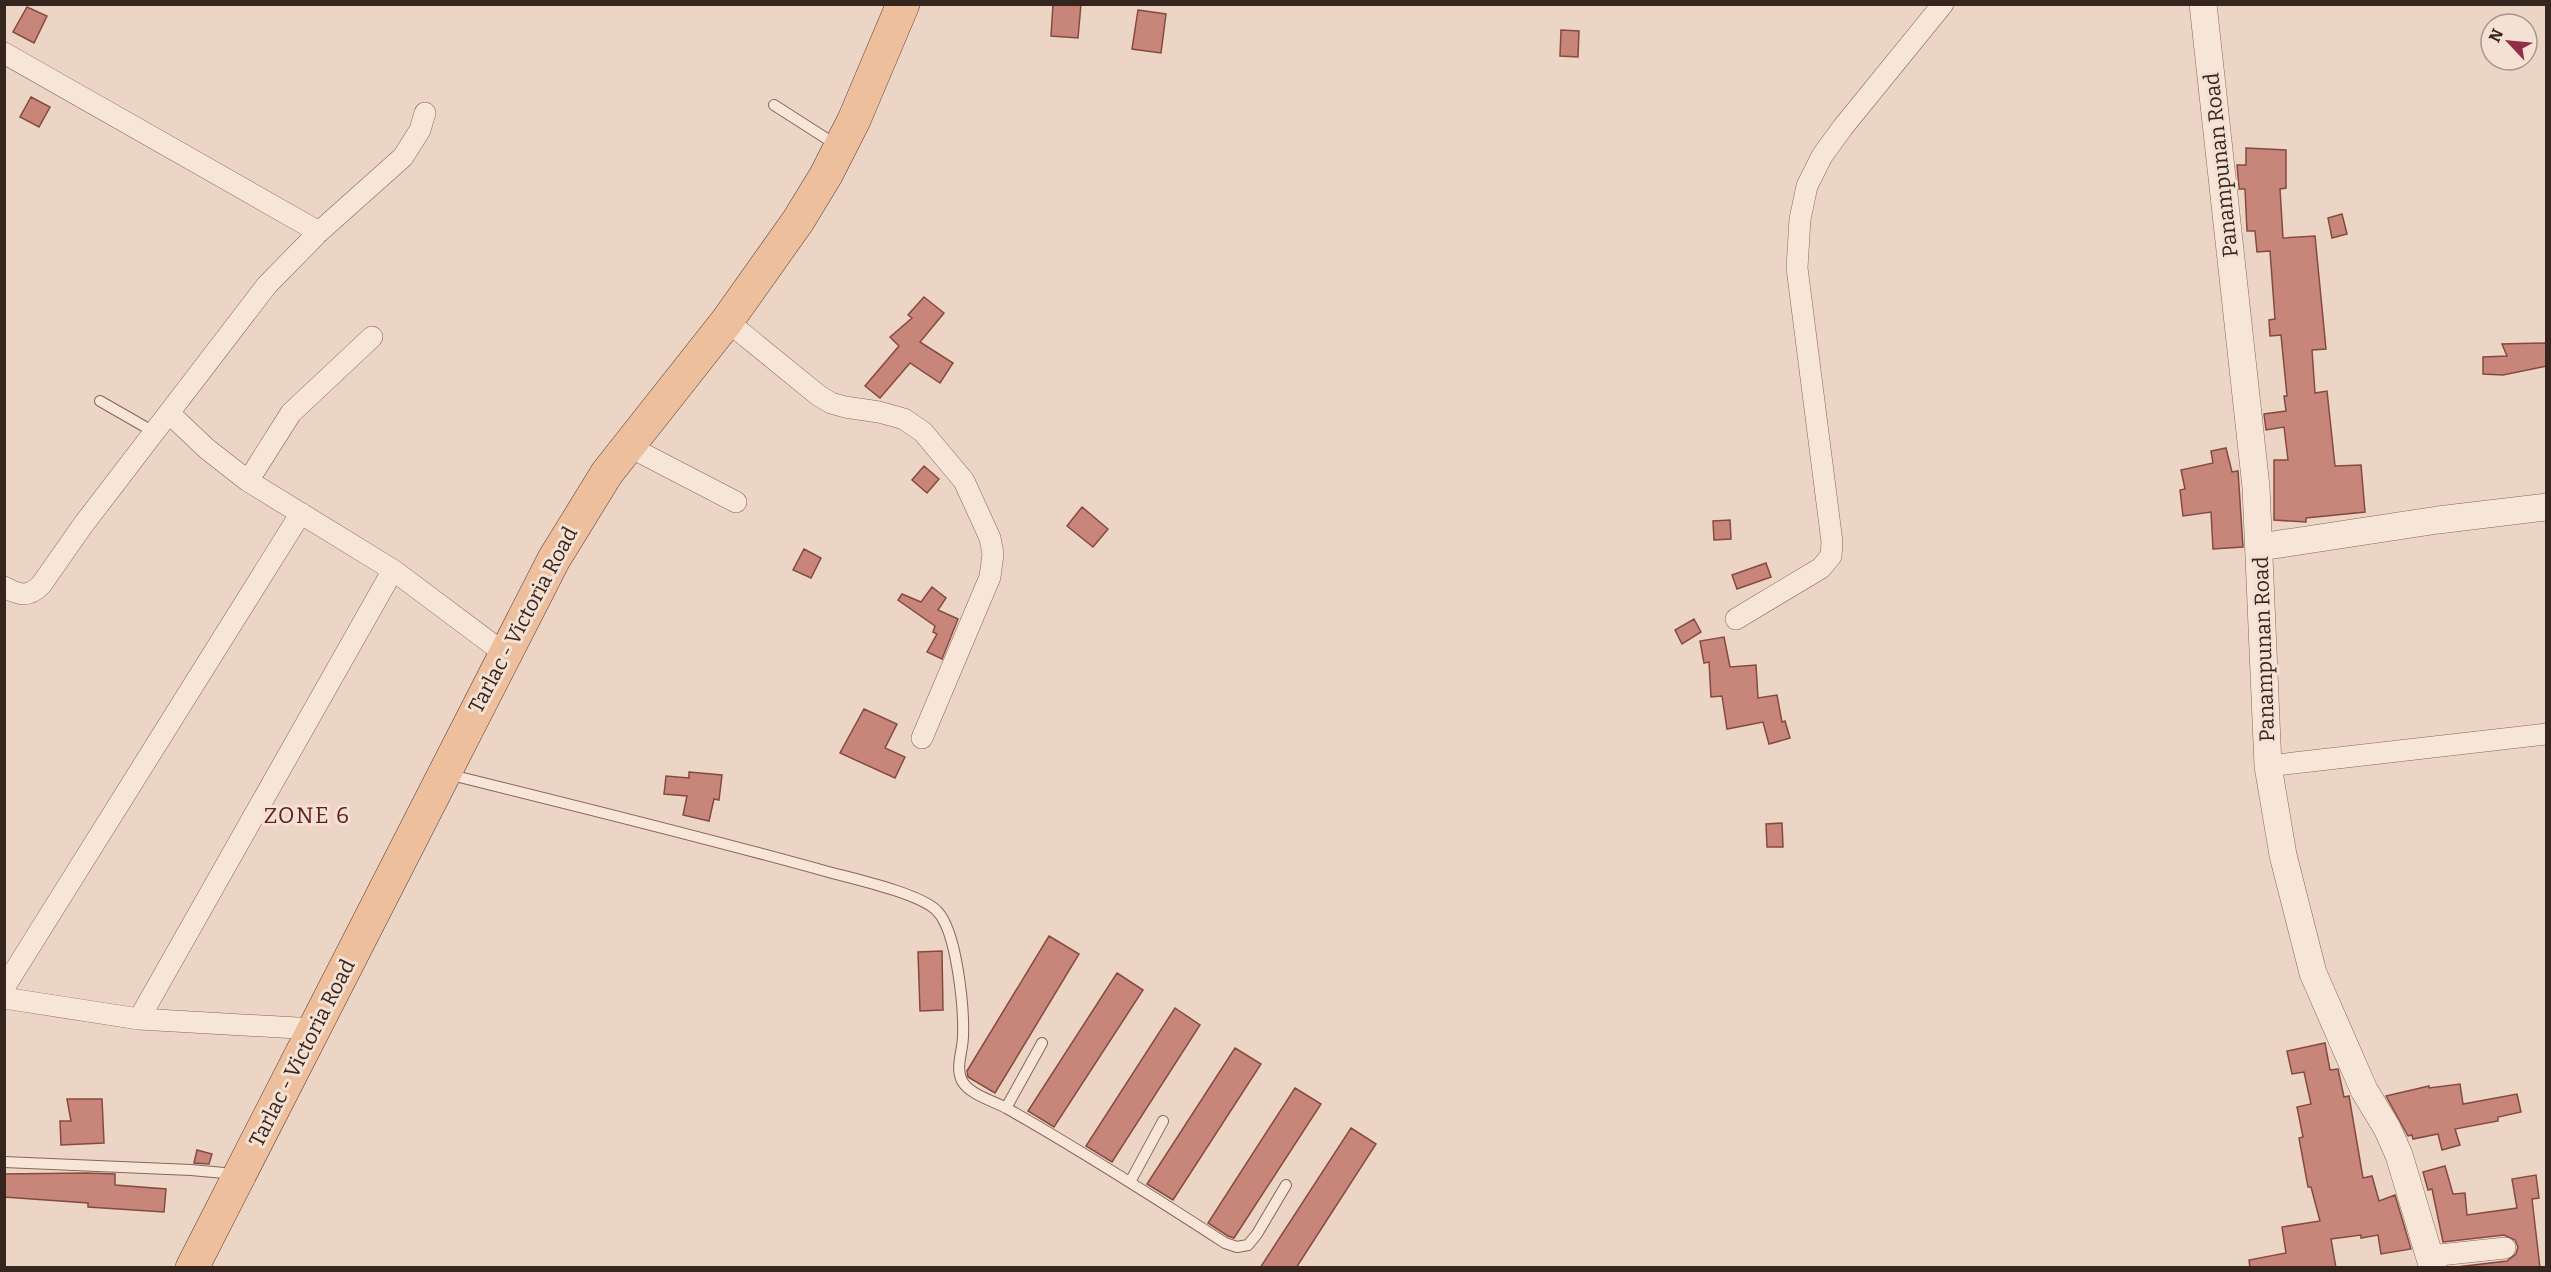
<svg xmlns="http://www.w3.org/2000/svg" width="2551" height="1272" viewBox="0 0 2551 1272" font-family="Bitter,serif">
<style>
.building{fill:#c8867b;stroke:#844a42;stroke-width:1.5}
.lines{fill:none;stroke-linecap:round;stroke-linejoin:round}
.service-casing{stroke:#86665b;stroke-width:12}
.minor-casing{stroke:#86665b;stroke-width:22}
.tertiary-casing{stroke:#86665b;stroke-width:28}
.primary-casing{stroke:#54362f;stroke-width:34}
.service{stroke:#f7e5d7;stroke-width:10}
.minor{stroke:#f7e5d7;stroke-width:21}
.tertiary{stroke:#f7e5d7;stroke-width:27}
.primary{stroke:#edbf9d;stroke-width:33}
.labels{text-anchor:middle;stroke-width:6;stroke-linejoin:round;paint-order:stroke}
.street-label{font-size:21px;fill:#36241f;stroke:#f4e1d3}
.neighbourhood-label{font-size:22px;letter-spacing:1.5px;fill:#612024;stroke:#f4e1d3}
</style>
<rect width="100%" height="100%" fill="#ecd5c4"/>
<path class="building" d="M 1053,4 L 1081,4 L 1078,38 L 1051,36 Z
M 27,7 L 47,16 L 34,43 L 13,32 Z
M 1138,10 L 1166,14 L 1161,53 L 1132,49 Z
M 1561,30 L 1579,31 L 1578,57 L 1560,56 Z
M 31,97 L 50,107 L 39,127 L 20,117 Z
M 2246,148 L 2286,150 L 2286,188 L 2280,189 L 2283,238 L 2315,236 L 2326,349 L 2312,350 L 2315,393 L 2327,391 L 2335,466 L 2361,465 L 2365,512 L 2306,518 L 2306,522 L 2274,520 L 2274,460 L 2288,460 L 2284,427 L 2266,430 L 2264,414 L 2286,411 L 2284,396 L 2287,396 L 2281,335 L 2270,336 L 2269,320 L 2275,319 L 2270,251 L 2257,252 L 2255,231 L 2247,231 L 2245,189 L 2239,189 L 2237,165 L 2246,165 Z
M 2342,214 L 2347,234 L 2332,238 L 2328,218 Z
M 924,297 L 944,313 L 920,342 L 953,363 L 940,383 L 910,363 L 880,398 L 865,386 L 899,346 L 890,337 L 912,318 L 908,315 Z
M 2547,343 L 2547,366 L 2503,375 L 2483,374 L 2483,357 L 2507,356 L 2502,344 Z
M 2226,448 L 2232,472 L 2238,471 L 2243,547 L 2213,549 L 2211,512 L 2183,516 L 2180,490 L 2185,489 L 2181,470 L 2213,463 L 2211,451 Z
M 924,466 L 939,479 L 927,493 L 912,480 Z
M 1082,507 L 1108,529 L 1093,547 L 1067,526 Z
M 1730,520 L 1731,539 L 1714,540 L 1713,521 Z
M 804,549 L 821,558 L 811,578 L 793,570 Z
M 1766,563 L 1771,577 L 1737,589 L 1732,575 Z
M 932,587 L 946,598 L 938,610 L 958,619 L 942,659 L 927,652 L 937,634 L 933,632 L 935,626 L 898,600 L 902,594 L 921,602 Z
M 1694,619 L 1701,632 L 1682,644 L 1675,630 Z
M 1724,637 L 1730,667 L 1756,665 L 1758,698 L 1777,695 L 1782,722 L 1785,721 L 1790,738 L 1769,744 L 1763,722 L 1727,729 L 1722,696 L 1711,697 L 1709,662 L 1704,663 L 1700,641 Z
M 864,709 L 897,724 L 885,748 L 905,757 L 895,778 L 840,753 Z
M 689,772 L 722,775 L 719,800 L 714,799 L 709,821 L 683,815 L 687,796 L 664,794 L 666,776 L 689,778 Z
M 1782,823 L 1783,847 L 1767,847 L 1766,824 Z
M 1049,936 L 1079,954 L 995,1093 L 968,1077 L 967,1071 Z
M 942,951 L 943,1010 L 920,1011 L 918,952 Z
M 1117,973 L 1143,990 L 1054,1127 L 1028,1111 Z
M 1175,1008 L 1200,1025 L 1112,1162 L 1086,1146 Z
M 2325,1043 L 2330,1070 L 2338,1069 L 2344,1097 L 2349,1096 L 2363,1178 L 2372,1176 L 2379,1201 L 2395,1195 L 2411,1249 L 2381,1254 L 2378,1235 L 2361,1238 L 2361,1235 L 2331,1239 L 2336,1268 L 2250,1268 L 2249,1260 L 2286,1253 L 2282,1227 L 2320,1221 L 2311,1187 L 2308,1187 L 2299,1138 L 2303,1137 L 2297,1107 L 2311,1104 L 2304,1072 L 2292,1074 L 2287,1051 Z
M 1235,1048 L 1261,1064 L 1173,1200 L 1147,1184 Z
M 2460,1084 L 2463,1104 L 2517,1094 L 2521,1112 L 2498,1117 L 2498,1121 L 2455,1129 L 2460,1145 L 2442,1150 L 2438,1134 L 2413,1139 L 2412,1135 L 2408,1136 L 2386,1096 L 2429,1086 L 2429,1088 Z
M 1295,1088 L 1321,1104 L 1234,1238 L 1228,1236 L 1208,1223 Z
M 67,1099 L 102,1099 L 104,1143 L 61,1145 L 60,1121 L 71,1121 Z
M 1351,1128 L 1376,1144 L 1296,1268 L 1260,1268 Z
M 197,1150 L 212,1154 L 209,1164 L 194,1163 Z
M 2445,1166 L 2453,1194 L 2465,1193 L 2467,1215 L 2517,1208 L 2512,1179 L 2536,1175 L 2539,1198 L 2532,1199 L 2540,1268 L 2448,1268 L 2507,1261 L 2516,1254 L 2518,1247 L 2515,1240 L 2504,1235 L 2443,1242 L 2432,1189 L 2428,1190 L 2423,1172 Z
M 86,1173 L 115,1174 L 115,1185 L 166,1189 L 164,1212 L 88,1207 L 88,1203 L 4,1197 L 4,1174 Z"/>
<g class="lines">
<defs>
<path id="service" d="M 774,105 L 838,146
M 100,401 L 154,432
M 447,774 C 573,805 699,836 825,871 C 850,878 920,893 937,911 C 957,931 964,1008 963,1036 C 963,1051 955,1067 962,1081 C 970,1095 994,1101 1008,1109 C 1082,1151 1154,1197 1225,1243 L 1237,1247 L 1248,1245 L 1257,1234 L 1286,1185
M 1006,1108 L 1042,1043
M 4,1162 L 191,1170 L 235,1174
M 1130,1182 L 1163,1121"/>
<path id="minor" d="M 4,53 L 319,232
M 727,321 L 818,395 L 831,403 L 845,407 L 879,412 L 904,419 L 923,432 L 964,481 L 990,538 L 993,554 L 990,577 L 922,738
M 169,413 L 207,449 L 248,481 L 393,570 L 504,653
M 628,446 L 736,502
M 248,481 L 291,413 L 372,337
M 4,587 C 19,595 28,598 41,585 L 83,525 L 267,285 L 319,232 L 403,157 L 420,130 L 425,113
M 1736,619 L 1821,568 L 1831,556 L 1832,542 L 1797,268 L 1800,219 L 1807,186 L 1822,156 L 1843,127 L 1943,4
M 2268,766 L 2546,734
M 4,988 L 301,513
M 4,998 L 139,1019 L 315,1029
M 139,1019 L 393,570
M 2430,1256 L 2505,1248"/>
<path id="tertiary" d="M 2203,4 L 2256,487 L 2268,766 L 2283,855 L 2313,973 L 2364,1090 L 2387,1128 L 2399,1155 L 2433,1268
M 2260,547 L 2438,520 L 2546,507"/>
<path id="primary" d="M 192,1268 L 554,559 L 607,473 L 727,321 L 798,221 L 826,175 L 854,120 L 903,4"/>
</defs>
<use href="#service" class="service-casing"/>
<use href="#minor" class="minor-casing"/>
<use href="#tertiary" class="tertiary-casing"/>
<use href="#primary" class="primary-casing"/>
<use href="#service" class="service"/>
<use href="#minor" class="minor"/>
<use href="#tertiary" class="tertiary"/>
<use href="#primary" class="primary"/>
</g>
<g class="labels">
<g class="street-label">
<text transform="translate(2221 165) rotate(-96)" y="7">Panampunan Road</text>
<text transform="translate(523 620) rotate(-62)" y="7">Tarlac - Victoria Road</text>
<text transform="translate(2264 649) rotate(-92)" y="7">Panampunan Road</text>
<text transform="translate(302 1053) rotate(-63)" y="7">Tarlac - Victoria Road</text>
</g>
<g class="neighbourhood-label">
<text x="307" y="823">ZONE 6</text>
</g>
</g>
<rect width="2551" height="1272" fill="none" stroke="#36241f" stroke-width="12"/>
<g transform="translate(2509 42) rotate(296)"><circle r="28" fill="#f4e1d3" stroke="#a8958b" stroke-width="1.5"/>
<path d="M0-4.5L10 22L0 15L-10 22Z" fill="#922e4a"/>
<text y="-9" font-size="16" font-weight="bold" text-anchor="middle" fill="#36241f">N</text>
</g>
</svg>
